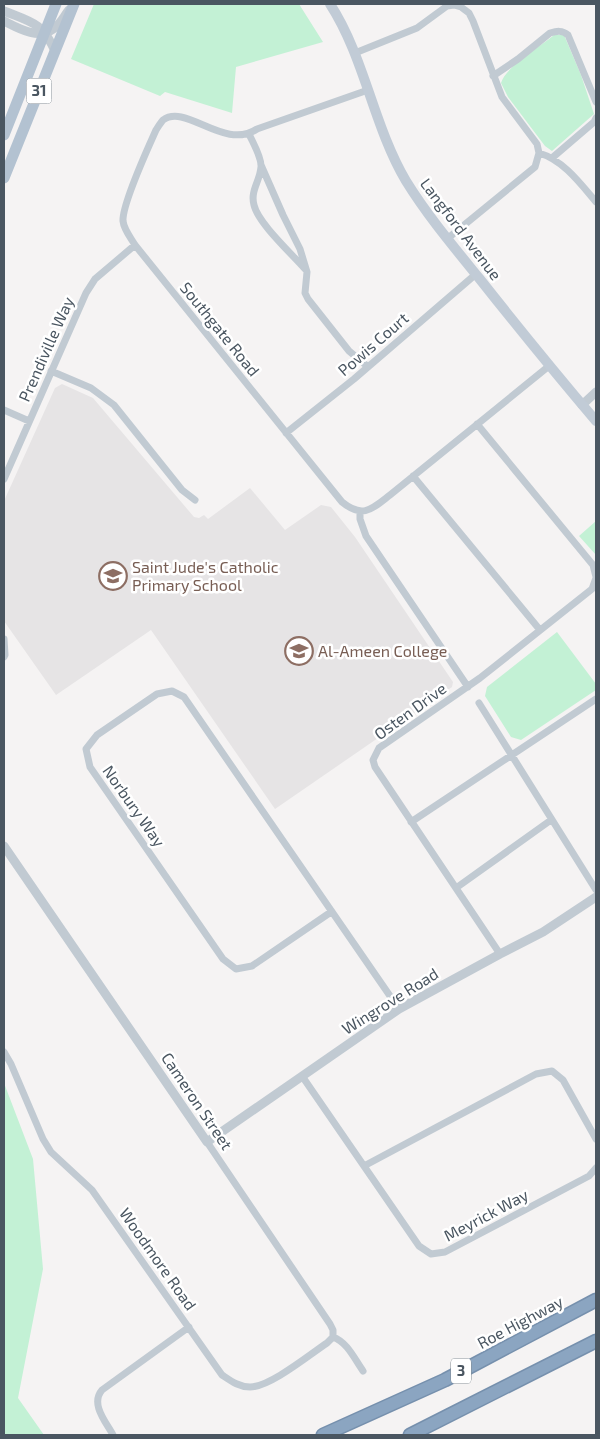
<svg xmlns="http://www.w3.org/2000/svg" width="600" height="1439" viewBox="0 0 600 1439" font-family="'Exo 2',sans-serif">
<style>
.education{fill:#e6e4e5}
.green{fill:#c3f1d5}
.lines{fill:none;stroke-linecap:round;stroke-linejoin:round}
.motorway-casing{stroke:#7690ad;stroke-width:15}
.minor{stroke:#c1cad2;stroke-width:7}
.tertiary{stroke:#c1cad2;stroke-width:9}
.secondary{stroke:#c1cbd6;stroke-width:10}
.primary{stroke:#b3c2d1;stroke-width:11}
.motorway{stroke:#8ba5c1;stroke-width:12}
.labels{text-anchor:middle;stroke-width:5;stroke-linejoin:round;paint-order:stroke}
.shield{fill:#fff;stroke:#808990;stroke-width:1}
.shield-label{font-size:15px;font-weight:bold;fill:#4a5661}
.street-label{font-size:16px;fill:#4a5661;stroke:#fff}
.education-label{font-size:16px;fill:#785e54;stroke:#fff;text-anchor:start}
</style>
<rect width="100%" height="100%" fill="#f5f3f3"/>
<path class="education" d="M 62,384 L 93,398 L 194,517 L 199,518 L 204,515 L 208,519 L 250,488 L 285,530 L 321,505 L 331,507 L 355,537 L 453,682 L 452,687 L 275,809 L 151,630 L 56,695 L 4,621 L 4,501 L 55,388 Z"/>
<path class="green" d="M 94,4 L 299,4 L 323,42 L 236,67 L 232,113 L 165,92 L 160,96 L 71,59 Z
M 554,35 L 564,35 L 581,75 L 594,114 L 552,151 L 545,146 L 508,97 L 501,83 C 506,66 540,47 554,35 Z
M 596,521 L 596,555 L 579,536 Z
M 557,632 L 596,684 L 596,690 L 521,740 L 511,737 L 485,696 L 487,687 Z
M 4,1083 L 33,1159 L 43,1269 L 18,1398 L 44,1435 L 4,1435 Z"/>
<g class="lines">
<defs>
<path id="motorway" d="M 323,1435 L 445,1380 L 596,1300
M 410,1435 L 596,1341"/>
</defs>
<use href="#motorway" class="motorway-casing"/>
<path class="minor" d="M 355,53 L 417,28 L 447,6 L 454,5 L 461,7 L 469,13 L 473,21 L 502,97 L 537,144 L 539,153 L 535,167 L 447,239
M 493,76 L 518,59 L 550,33 C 557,31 562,30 568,35 L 596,102
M 368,90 L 257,129 C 224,151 186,103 163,120 C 161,122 158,127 156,130 C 148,148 122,204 123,221 C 124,230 131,238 135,245 L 342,502 C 363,519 372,509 390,495 L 549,366
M 249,134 C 253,143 262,158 261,167 C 260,181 250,191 254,205 C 258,223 292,254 305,269
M 539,153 C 563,160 580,183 596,202
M 552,158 L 594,122 L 596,118
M 261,165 L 283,215 L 300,249 L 307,272 L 305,293 L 308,299 L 349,351 L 367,366
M 51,371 L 91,388 L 114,405 L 182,490 L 195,500
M 4,410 L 29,421
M 477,424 L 593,565 L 596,577
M 286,433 L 354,379 L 476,274
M 413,476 L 540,630
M 4,479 L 86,293 L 95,279 L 135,245
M 360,512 L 360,519 L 366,536 L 468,687
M 4,639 L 5,655 L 4,657
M 479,703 L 596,890
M 411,822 L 596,699
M 456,888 L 551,820
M 331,912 L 252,966 L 236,969 L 223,959 L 90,767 L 86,749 L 97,735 L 157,694 L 172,691 L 184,697 L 399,1009
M 500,954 L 375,767 L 373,760 L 379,748 L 480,678 L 592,589 L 596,578
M 4,1052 L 11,1064 L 43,1139 L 51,1152 L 92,1190 L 222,1375 C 231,1381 239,1387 250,1387 C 270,1387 309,1355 327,1343 L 333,1337
M 302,1076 L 419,1246 L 431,1254 L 445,1252 L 589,1176 L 596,1168
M 207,1142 L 330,1324 L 333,1330 L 333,1337 C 347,1342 354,1358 363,1371
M 364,1166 L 536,1074 L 552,1071 L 563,1080 L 596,1139
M 113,1435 C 106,1422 90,1404 102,1390 L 189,1327"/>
<path class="tertiary" d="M 4,11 C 31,22 42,22 55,51
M 4,21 C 18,28 38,40 53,29 C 60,25 64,16 69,10
M 582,405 L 596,392
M 4,846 L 207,1142 L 399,1009 L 500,954 L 543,932 L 596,897"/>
<path class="secondary" d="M 330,4 C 365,58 373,125 406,181 C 427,215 453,246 479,278 C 517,326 556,374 596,421"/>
<path class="primary" d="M 4,135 L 56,4
M 4,178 L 74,4"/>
<use href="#motorway" class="motorway"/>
</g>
<defs>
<symbol id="school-ring" viewBox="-11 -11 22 22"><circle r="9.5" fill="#fff" stroke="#8d6e63" stroke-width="1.5"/><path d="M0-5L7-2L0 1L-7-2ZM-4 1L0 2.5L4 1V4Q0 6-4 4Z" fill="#8d6e63"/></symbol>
</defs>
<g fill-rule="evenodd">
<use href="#school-ring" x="97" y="560" width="32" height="32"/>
<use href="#school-ring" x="283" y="635" width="32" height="32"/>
</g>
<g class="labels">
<g class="shield">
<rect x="26.5" y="78.5" width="25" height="25" rx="4"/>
<rect x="451" y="1358.5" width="20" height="25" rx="4"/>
</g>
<g class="shield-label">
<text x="39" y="96">31</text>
<text x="461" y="1376">3</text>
</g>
<g class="street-label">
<text transform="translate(461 229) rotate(53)" y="6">Langford Avenue</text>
<text transform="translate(220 329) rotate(51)" y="6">Southgate Road</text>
<text transform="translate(373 344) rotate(-41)" y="6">Powis Court</text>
<text transform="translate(46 349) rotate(-66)" y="6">Prendiville Way</text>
<text transform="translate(410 711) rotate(-36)" y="6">Osten Drive</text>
<text transform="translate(134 806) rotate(55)" y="6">Norbury Way</text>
<text transform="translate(390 1001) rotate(-32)" y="6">Wingrove Road</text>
<text transform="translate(197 1101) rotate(56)" y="6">Cameron Street</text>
<text transform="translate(486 1215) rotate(-28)" y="6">Meyrick Way</text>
<text transform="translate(158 1259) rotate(55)" y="6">Woodmore Road</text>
<text transform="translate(520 1322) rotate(-28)" y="6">Roe Highway</text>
</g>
<g class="education-label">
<text x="132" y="573">Saint Jude's Catholic<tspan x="132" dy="18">Primary School</tspan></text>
<text x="318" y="657">Al-Ameen College</text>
</g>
</g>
<rect width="600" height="1439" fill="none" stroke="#4a5661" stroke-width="10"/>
</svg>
